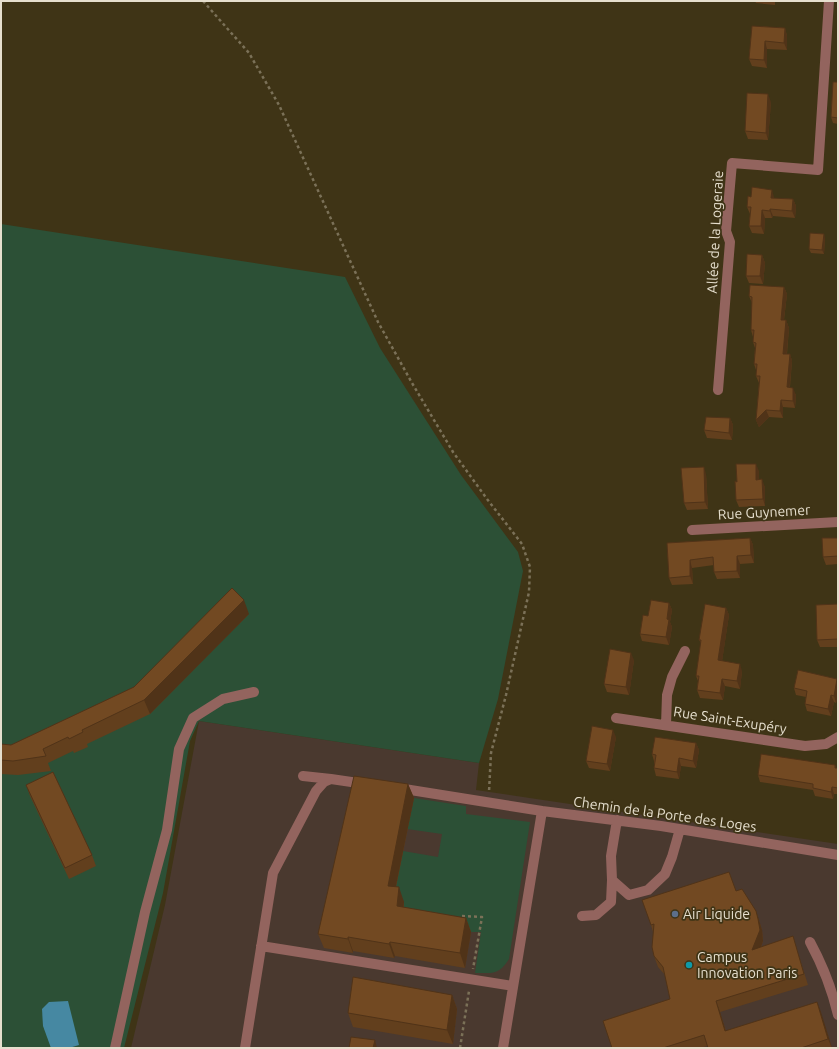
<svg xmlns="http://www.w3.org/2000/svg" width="839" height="1049" viewBox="0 0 839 1049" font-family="Ubuntu,sans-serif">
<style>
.industrial{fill:#4a392f}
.green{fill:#2c5036}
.water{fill:#4688a2}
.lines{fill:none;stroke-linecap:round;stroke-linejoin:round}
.path{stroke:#7b7158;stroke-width:2.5;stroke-dasharray:3 3;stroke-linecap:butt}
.minor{stroke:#93645e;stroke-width:10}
.wall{fill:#623f1d}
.shaded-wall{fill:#503318}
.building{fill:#724922;stroke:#503318}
.service-dot{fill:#5c6f8a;stroke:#3f3416;stroke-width:1.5}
.culture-dot{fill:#0f9aa8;stroke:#3f3416;stroke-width:1.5}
.labels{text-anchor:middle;stroke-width:3.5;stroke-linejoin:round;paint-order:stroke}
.street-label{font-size:14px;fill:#e6dfce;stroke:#3f3416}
.poi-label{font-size:14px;fill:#e6dfce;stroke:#3f3416;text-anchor:start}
</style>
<rect width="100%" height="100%" fill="#3f3416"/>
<path class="industrial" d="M 199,721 L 479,763 L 476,790 L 838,844 L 838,1048 L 131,1048 L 165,905 Z"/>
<path class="green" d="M 1,224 L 345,277 L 380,348 L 461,475 L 518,552 L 523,571 L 498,699 L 479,763 L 199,721 L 190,741 L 163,893 L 124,1048 L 1,1048 Z
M 414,798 L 466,806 L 466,814 L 530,822 L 509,959 C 499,975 493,973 475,973 L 481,932 L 471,932 L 403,911 L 404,902 L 396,886 L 403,851 L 438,857 L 442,834 L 407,829 Z"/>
<path class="water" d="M 68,1001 L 79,1045 L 69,1048 L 51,1048 L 43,1026 L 42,1009 L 49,1002 Z"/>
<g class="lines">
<path class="path" d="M 203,1 L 249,53 L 279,105 L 378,322 L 412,383 L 453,452 L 487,499 L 522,544 L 530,567 L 529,592 L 506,695 L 491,753 L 489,792
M 462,916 L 482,917 L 473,969
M 460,1048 L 469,991"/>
<path class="minor" d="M 718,390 L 730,242 L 726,231 L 732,163 L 818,170 L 829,1
M 692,530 L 838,522
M 616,718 L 805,746 L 826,744 L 838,737
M 666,725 L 667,695 L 672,677 L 685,651
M 303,776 L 331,779
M 398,788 L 542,811 L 661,826 L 838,855
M 612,880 L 629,895 L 648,890 L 665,874 L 672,857 L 680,829
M 582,916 L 596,915 L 611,902 L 612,880 L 611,856 L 617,820
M 810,942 C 823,966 832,989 838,1015
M 261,946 L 513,986
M 115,1048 L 145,912 L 167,830 L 179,749 L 193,718 L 223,699 L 254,692
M 245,1048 L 273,873 L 316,791 L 324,782 L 331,779 L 365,784
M 503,1048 L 542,811"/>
</g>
<path class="wall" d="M 755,1 L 775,1 L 775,5 L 756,3 Z
M 752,26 L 785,28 L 787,36 L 787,50 L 767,49 L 767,68 L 752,66 L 749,59 Z
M 838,69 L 838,124 L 833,123 L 831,117 L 837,82 Z
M 771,102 L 768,140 L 748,139 L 745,131 Z
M 774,197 L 774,198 L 793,199 L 796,206 L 795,218 L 773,216 L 772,218 L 765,218 L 764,234 L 752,233 L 749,226 L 750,214 L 747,207 Z
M 825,237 L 824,254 L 811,253 L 809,249 Z
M 762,255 L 765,263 L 763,284 L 749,283 L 746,276 Z
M 784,287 L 787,294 L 784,320 L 786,320 L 789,328 L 787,354 L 790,354 L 792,361 L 790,387 L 796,395 L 795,408 L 783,407 L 783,418 L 769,417 L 759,427 L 756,420 L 759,383 L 756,376 L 756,370 L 754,364 L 755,348 L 753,342 L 753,337 L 751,330 L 752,303 L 749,296 Z
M 730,418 L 733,425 L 732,440 L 707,438 L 704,430 Z
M 759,471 L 759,480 L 765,487 L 765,506 L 739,507 L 736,500 L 737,482 Z
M 706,474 L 708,509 L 687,510 L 684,503 Z
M 750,538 L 753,545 L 754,563 L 740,564 L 740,578 L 717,579 L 714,572 L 714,565 L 692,568 L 693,584 L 672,585 L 669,578 L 667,543 Z
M 838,538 L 838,564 L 826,565 L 823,557 Z
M 669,603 L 672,610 L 670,622 L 672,627 L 669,645 L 642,641 L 640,634 L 648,616 Z
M 838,604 L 838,647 L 820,647 L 817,640 Z
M 726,608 L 729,615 L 722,661 L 742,671 L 740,689 L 725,686 L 723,700 L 700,698 L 697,690 L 698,681 L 696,676 L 701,643 L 699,640 Z
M 249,614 L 150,714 L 87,744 L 88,747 L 74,753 L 73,751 L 48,763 L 51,771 L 18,775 L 1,774 L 1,744 L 11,745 L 134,687 Z
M 634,660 L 629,695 L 607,692 L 604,684 Z
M 837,679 L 838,681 L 838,695 L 836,703 L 834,702 L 831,716 L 807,711 L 805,704 L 806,697 L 796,695 L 794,688 Z
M 616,737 L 610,771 L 589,768 L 586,761 Z
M 696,743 L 699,750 L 696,768 L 681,766 L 679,779 L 656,776 L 654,768 L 654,761 L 652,754 Z
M 835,765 L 836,768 L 838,768 L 838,794 L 834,794 L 833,799 L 815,796 L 813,790 L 760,782 L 758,775 Z
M 408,784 L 414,798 L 396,887 L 404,902 L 404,908 L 466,918 L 471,932 L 465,968 L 395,956 L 394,958 L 353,951 L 353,953 L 324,948 L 318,934 Z
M 26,785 L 92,855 L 96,866 L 69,879 L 30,796 Z
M 736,891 L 756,911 L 762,930 L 763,941 L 761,947 L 793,936 L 796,947 L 808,985 L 720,1012 L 726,1031 L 817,1002 L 832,1048 L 708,1048 L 707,1046 L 701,1048 L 612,1048 L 670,999 L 665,975 L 658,967 L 654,956 L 653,932 L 651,925 Z
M 452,995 L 457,1009 L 453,1044 L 353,1027 L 348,1013 Z"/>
<path class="shaded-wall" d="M 785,28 L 787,36 L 787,50 L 784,43 Z
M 765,41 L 767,49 L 767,68 L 764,60 Z
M 768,94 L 771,102 L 768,140 L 766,133 Z
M 772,190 L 774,197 L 774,205 L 771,198 Z
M 793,199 L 796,206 L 795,218 L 792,211 Z
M 770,209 L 773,216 L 772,218 L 770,211 Z
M 762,210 L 765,218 L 764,234 L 761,226 Z
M 824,234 L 825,237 L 824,254 L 822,250 Z
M 762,255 L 765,263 L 763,284 L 760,276 Z
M 784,287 L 787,294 L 783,327 L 781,320 Z
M 786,320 L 789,328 L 786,361 L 783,354 Z
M 790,354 L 792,361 L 789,394 L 787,387 Z
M 793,388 L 796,395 L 795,408 L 793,401 Z
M 781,400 L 783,407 L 783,418 L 780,411 Z
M 766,410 L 769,417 L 759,427 L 756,420 Z
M 730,418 L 733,425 L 732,440 L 729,433 Z
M 756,464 L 759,471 L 759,487 L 756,480 Z
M 704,467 L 706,474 L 708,509 L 705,502 Z
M 762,479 L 765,487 L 765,506 L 763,499 Z
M 750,538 L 753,545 L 754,563 L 751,555 Z
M 737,556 L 740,564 L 740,578 L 737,571 Z
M 690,560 L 692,568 L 693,584 L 690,576 Z
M 244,600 L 249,614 L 150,714 L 144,700 Z
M 669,603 L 672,610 L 670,622 L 672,627 L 669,645 L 666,637 L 667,619 Z
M 726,608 L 729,615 L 721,668 L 718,660 Z
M 631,653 L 634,660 L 629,695 L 626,687 Z
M 740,664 L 742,671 L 740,689 L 737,681 Z
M 722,679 L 725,686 L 723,700 L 720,693 Z
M 837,679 L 838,681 L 838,695 L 836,703 L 834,696 Z
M 831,695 L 834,702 L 831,716 L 828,709 Z
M 613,730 L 616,737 L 610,771 L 607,764 Z
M 696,743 L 699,750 L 696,768 L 693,761 Z
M 679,758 L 681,766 L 679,779 L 677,772 Z
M 408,784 L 414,798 L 393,900 L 388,886 Z
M 832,787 L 834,794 L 833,799 L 831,792 Z
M 399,887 L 404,902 L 402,921 L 397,906 Z
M 756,911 L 762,930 L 763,941 L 756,961 L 752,950 Z
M 466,918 L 471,932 L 465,968 L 460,953 Z
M 348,937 L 353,951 L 353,953 L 348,939 Z
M 390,942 L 395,956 L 394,958 L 389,944 Z
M 452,995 L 457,1009 L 453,1044 L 447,1030 Z
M 716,1001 L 720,1012 L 729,1042 L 725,1031 Z
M 817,1002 L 821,1012 L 832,1048 L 828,1039 Z
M 375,1040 L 377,1048 L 373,1048 Z"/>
<path class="building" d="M 752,26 L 785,28 L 784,43 L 765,41 L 764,60 L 749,59 Z
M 838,69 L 838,118 L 831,117 L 833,82 L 837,82 Z
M 747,93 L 768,94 L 766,133 L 745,131 Z
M 752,187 L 772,190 L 771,198 L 793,199 L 792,211 L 770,209 L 770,211 L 762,210 L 761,226 L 749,226 L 751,207 L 747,207 L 748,196 L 751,197 Z
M 810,233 L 824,234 L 822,250 L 809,249 Z
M 747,254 L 762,255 L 760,276 L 746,276 Z
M 750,285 L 784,287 L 781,320 L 786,320 L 783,354 L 790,354 L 787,387 L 793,388 L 793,401 L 781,400 L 780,411 L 766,410 L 756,420 L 760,376 L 756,376 L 757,364 L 754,364 L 756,343 L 753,342 L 754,330 L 751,330 L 752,297 L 749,296 Z
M 706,417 L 730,418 L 729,433 L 704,430 Z
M 736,464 L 756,464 L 756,480 L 762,479 L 763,499 L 736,500 L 735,481 L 737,482 Z
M 704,467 L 705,502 L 684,503 L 681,468 Z
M 750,538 L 751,555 L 737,556 L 737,571 L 714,572 L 713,557 L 690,560 L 690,576 L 669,578 L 667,543 Z
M 822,538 L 838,538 L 838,556 L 823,557 Z
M 232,588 L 244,600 L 144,700 L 82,730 L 83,732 L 69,739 L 68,737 L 43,749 L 46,756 L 13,761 L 1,760 L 1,744 L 11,745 L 134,687 Z
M 651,600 L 669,603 L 667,619 L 669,620 L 666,637 L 640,634 L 643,615 L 648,616 Z
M 705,604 L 726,608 L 718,660 L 740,664 L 737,681 L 722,679 L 720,693 L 697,690 L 699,676 L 696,676 L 701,640 L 699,640 Z
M 838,604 L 838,639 L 817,640 L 816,605 Z
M 610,649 L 631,653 L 626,687 L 604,684 Z
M 798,670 L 837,679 L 834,696 L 831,695 L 828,709 L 805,704 L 807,691 L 794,688 Z
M 592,726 L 613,730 L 607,764 L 586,761 Z
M 655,737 L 696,743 L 693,761 L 679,758 L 677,772 L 654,768 L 656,755 L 652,754 Z
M 761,754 L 835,765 L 835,768 L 838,768 L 838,788 L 832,787 L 831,792 L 813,788 L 813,784 L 758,775 Z
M 53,772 L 92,855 L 65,868 L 26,785 Z
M 354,776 L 408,784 L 388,886 L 399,887 L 397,906 L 466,918 L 460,953 L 390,942 L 389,944 L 348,937 L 348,939 L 318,934 Z
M 729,872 L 736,891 L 742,889 L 756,911 L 758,919 L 760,930 L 752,950 L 793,936 L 804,974 L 716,1001 L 725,1031 L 817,1002 L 828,1039 L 801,1048 L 708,1048 L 704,1035 L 663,1048 L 612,1048 L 603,1021 L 670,999 L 663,967 L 654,956 L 652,947 L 654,924 L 651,925 L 642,900 Z
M 353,977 L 452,995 L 447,1030 L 348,1013 Z
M 351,1037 L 375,1040 L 373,1048 L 349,1048 Z"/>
<circle class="service-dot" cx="675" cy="914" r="4"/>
<circle class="culture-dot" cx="689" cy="965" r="4"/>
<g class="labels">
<g class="street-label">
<text transform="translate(715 232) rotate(-87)" y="5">Allée de la Logeraie</text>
<text transform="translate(764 512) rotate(-3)" y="5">Rue Guynemer</text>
<text transform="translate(730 720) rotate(9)" y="5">Rue Saint-Exupéry</text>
<text transform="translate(665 814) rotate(8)" y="5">Chemin de la Porte des Loges</text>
</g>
<g class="poi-label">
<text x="683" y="919">Air Liquide</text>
<text x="697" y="962">Campus<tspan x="697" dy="16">Innovation Paris</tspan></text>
</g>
</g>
<rect width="839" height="1049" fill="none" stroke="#e6dfce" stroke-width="4"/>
</svg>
